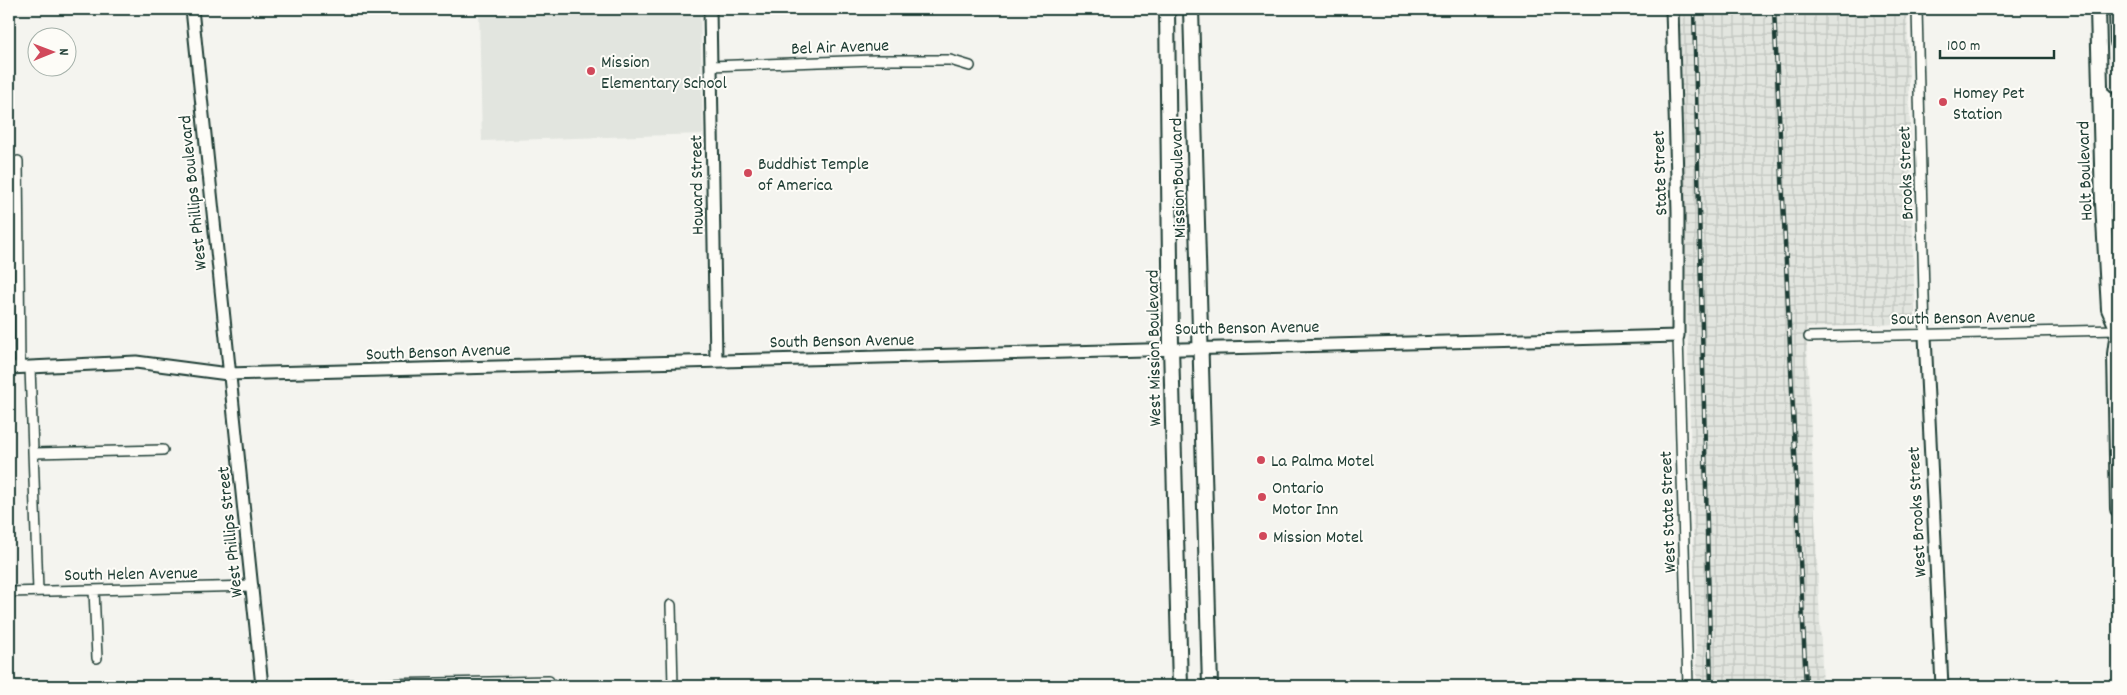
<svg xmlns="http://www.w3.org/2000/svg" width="2127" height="695" viewBox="0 0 2127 695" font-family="Dekko,sans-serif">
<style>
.built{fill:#e2e5df}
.industrial{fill:url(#industrial-grid)}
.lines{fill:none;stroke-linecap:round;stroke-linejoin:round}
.minor-casing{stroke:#1f3d34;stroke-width:12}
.tertiary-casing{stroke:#1f3d34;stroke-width:15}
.primary-casing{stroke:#1f3d34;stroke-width:18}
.minor{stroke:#fdfcf7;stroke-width:9}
.tertiary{stroke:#fdfcf7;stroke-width:11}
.primary{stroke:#fdfcf7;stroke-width:14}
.rail-casing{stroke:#1f3d34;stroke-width:4.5}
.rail{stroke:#fdfcf7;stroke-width:2.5;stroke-dasharray:8;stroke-linecap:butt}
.poi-dot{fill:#d1495b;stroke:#fdfcf7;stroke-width:2}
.labels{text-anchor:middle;stroke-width:4;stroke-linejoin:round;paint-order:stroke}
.street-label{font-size:18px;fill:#1f3d34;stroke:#fdfcf7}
.poi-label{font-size:18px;fill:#1f3d34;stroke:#fdfcf7;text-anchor:start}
</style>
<defs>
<pattern id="industrial-grid" width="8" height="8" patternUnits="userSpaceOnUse" patternTransform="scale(1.25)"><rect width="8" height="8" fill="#e2e5df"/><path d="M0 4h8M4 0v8" fill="none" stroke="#c1c5c0"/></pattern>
</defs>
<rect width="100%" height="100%" fill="#f4f4ef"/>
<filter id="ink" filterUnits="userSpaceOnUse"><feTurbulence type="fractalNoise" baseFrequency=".02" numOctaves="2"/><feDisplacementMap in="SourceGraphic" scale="10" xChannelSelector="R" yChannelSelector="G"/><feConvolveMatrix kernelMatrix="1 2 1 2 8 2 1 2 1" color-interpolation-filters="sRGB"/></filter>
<g filter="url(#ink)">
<path class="built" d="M 479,9 L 700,9 L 703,134 L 482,141 Z"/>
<path class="industrial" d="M 1679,9 L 1907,9 L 1915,323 L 1806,328 L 1823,686 L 1697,686 Z"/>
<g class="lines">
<defs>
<path id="minor" d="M 1917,9 L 1925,336
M 711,66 L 875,60 L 950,60 L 970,66
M 18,161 L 20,367
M 1678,336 L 1688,686
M 1809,337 L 2118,330
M 30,367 L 38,591
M 34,453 L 163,450
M 94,590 L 97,658
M 9,592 L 253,586
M 671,605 L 673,686
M 282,686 L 549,681"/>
<path id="tertiary" d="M 192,9 L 262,686
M 710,9 L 716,361
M 1925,336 L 1942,686
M 9,368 L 136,362 L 228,374 C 712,361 1195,346 1678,336 L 1678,212 L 1672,9"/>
<path id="primary" d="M 1167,9 L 1171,346 L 1180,686
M 1191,9 L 1210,686
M 2098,9 L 2103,203 L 2109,309 L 2118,330
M 2117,9 L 2118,42
M 2100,93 C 2124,105 2098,145 2118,158
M 2102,160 L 2110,162 C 2119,174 2111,190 2118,203
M 2118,331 L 2115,354 L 2118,509"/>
</defs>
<use href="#minor" class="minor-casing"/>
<use href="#tertiary" class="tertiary-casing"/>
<use href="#primary" class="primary-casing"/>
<use href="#minor" class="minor"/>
<use href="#tertiary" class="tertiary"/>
<use href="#primary" class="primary"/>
<defs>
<path id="rail" d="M 1694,9 L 1711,686
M 1774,9 L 1806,686"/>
</defs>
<use href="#rail" class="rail-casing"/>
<use href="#rail" class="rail"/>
</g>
</g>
<g class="poi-dot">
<circle cx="591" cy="71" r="5"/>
<circle cx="1943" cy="102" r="5"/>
<circle cx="748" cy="173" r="5"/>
<circle cx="1261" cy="460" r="5"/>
<circle cx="1262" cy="497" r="5"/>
<circle cx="1263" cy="536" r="5"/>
</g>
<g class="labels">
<g class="street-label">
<text transform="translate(840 46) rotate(-2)" y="6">Bel Air Avenue</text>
<text transform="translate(2084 171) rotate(-92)" y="6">Holt Boulevard</text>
<text transform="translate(1659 173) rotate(-92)" y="6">State Street</text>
<text transform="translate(1905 173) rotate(-92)" y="6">Brooks Street</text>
<text transform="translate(1177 178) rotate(-92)" y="6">Mission Boulevard</text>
<text transform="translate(696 185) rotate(-91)" y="6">Howard Street</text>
<text transform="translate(192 193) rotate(-96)" y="6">West Phillips Boulevard</text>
<text transform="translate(1963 317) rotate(-1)" y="6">South Benson Avenue</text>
<text transform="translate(1247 327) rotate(-1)" y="6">South Benson Avenue</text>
<text transform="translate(842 340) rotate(-1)" y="6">South Benson Avenue</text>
<text transform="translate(1153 348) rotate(-91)" y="6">West Mission Boulevard</text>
<text transform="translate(438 351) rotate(-2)" y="6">South Benson Avenue</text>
<text transform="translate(1667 512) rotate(-92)" y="6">West State Street</text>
<text transform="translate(1916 512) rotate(-93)" y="6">West Brooks Street</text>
<text transform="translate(229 532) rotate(-96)" y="6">West Phillips Street</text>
<text transform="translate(131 573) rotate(-1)" y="6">South Helen Avenue</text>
</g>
<g class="poi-label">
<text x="601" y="67">Mission<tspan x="601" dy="21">Elementary School</tspan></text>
<text x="1953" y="98">Homey Pet<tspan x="1953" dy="21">Station</tspan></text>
<text x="758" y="169">Buddhist Temple<tspan x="758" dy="21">of America</tspan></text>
<text x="1271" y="466">La Palma Motel</text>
<text x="1272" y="493">Ontario<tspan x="1272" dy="21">Motor Inn</tspan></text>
<text x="1273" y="542">Mission Motel</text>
</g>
</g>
<rect width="2127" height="695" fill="none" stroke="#fdfcf7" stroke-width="30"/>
<rect x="15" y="15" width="2097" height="665" fill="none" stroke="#1f3d34" stroke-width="2" filter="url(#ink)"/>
<g transform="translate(52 52) rotate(89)"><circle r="24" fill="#fdfcf7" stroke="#a4b0a9"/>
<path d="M0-4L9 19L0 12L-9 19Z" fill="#d1495b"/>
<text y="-8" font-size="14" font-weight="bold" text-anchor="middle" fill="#1f3d34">N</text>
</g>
<path d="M1940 50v8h114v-8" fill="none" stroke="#1f3d34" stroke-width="2.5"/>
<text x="1947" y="50" font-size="15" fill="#1f3d34" stroke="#fdfcf7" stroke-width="4" paint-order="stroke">100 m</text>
</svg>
